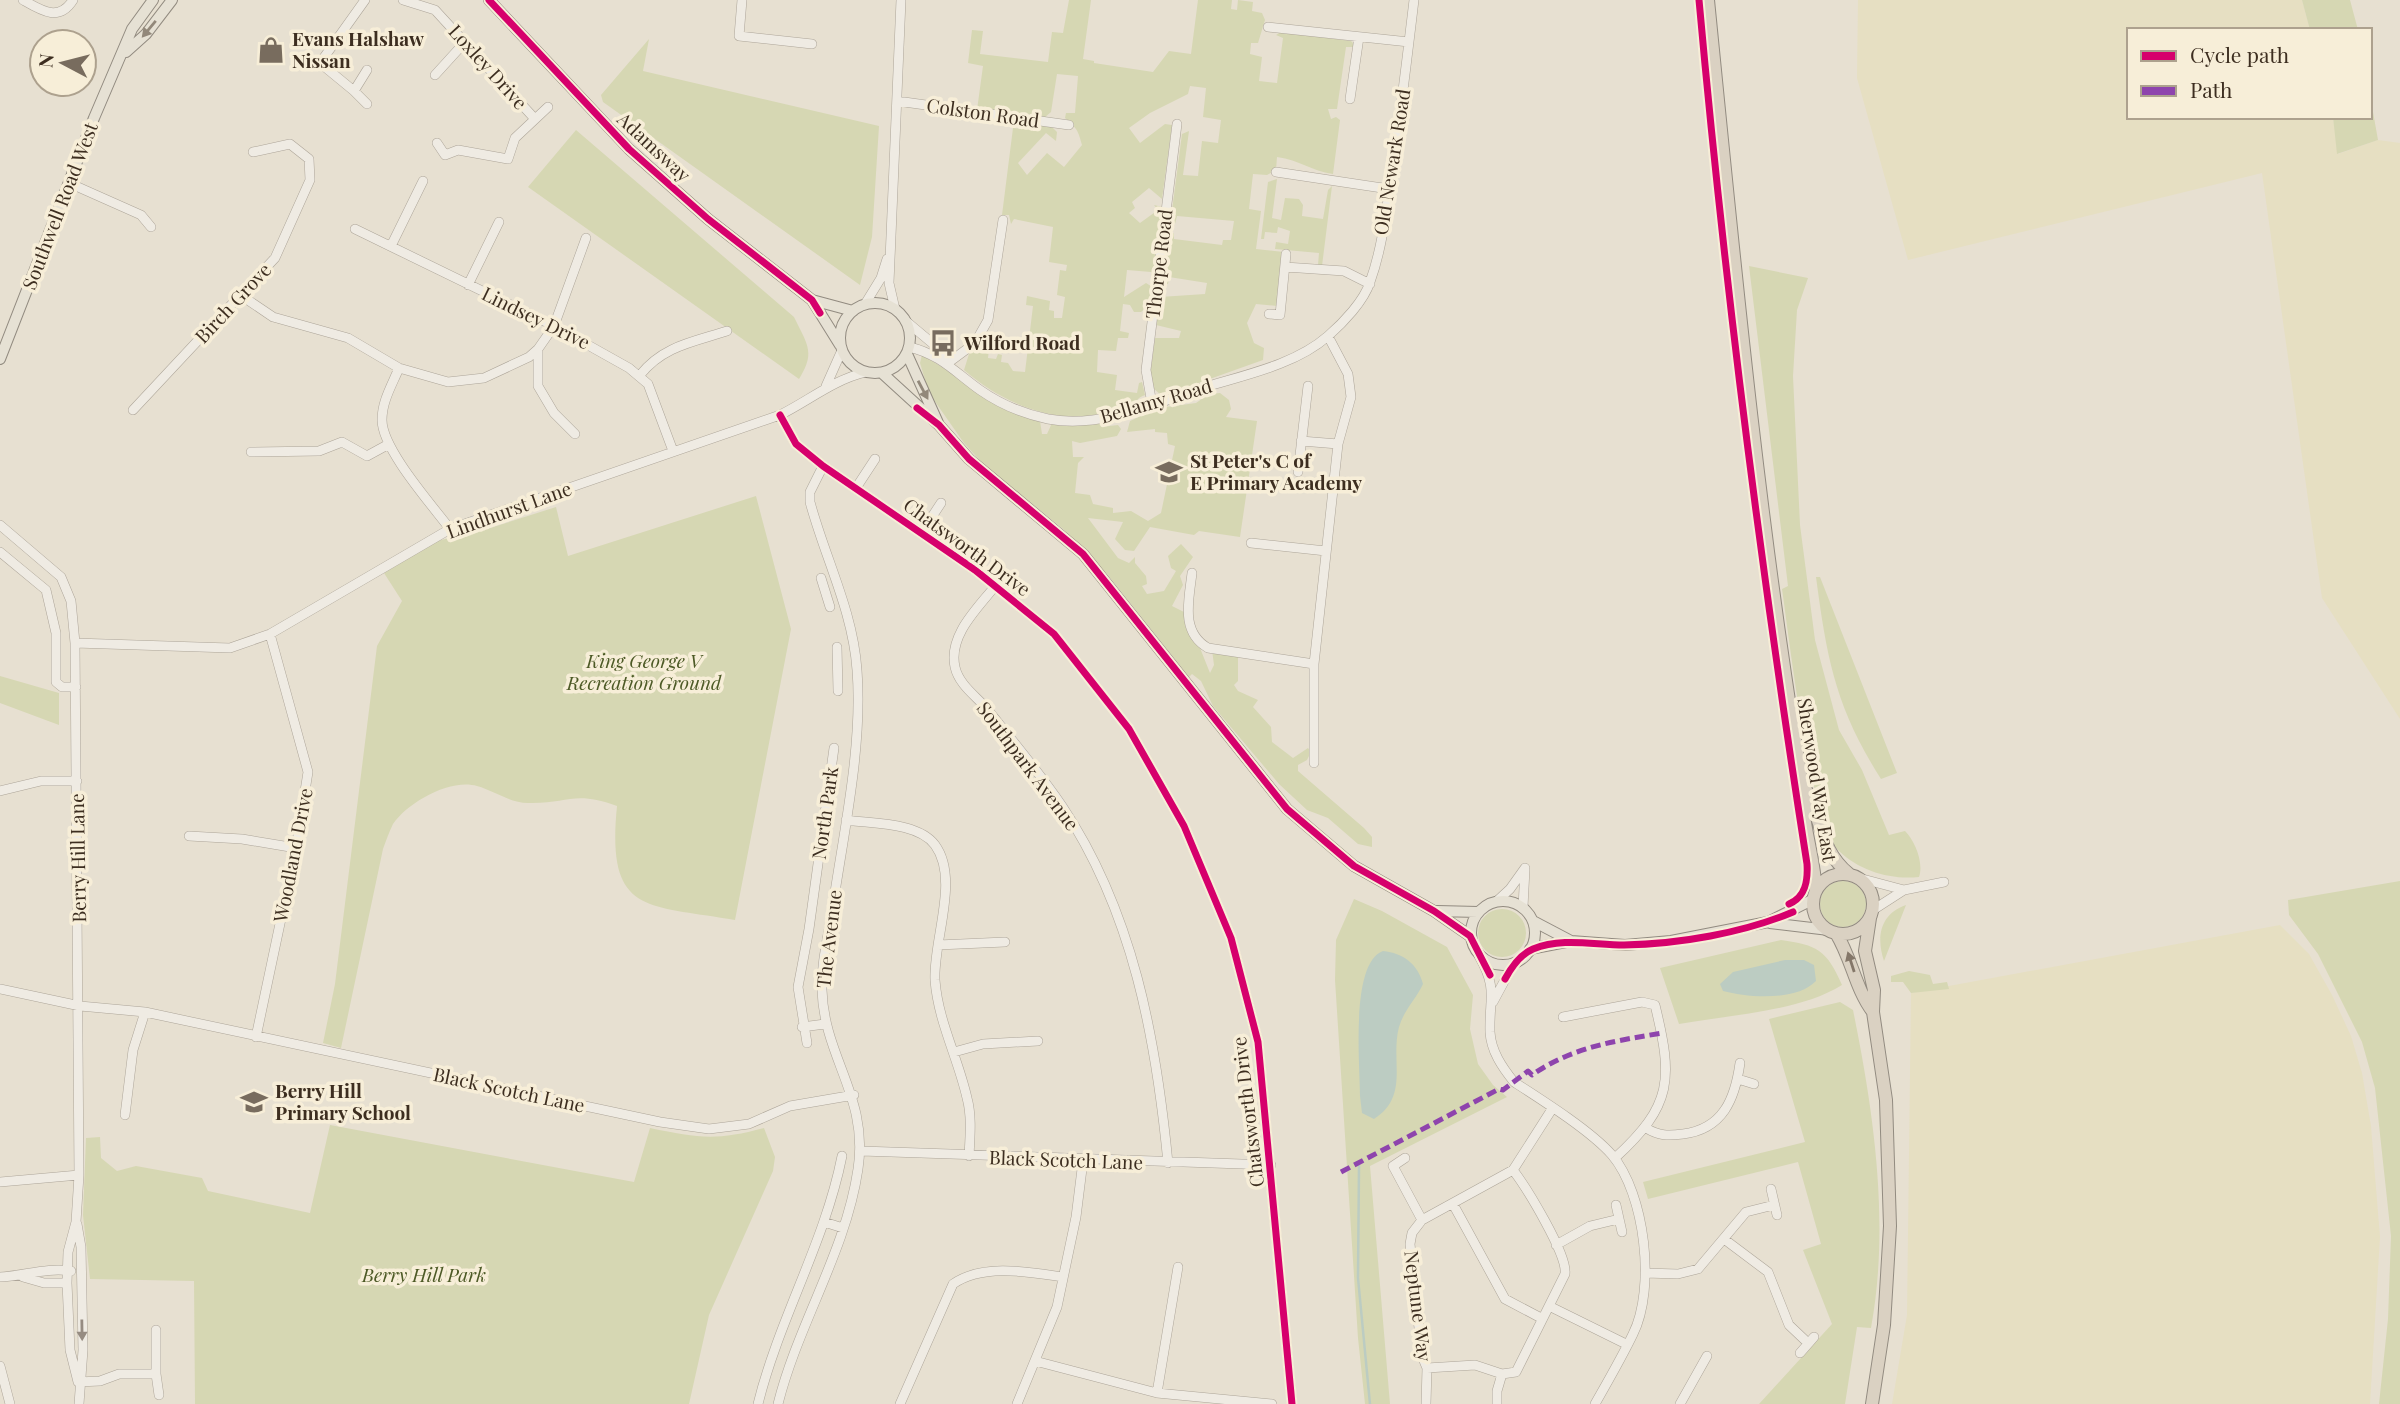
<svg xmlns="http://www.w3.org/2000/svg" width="2400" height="1404" viewBox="0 0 2400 1404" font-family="'Playfair Display',serif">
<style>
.farmland{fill:#e6dfc2}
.green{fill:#d6d7b3}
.water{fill:#bcccc2}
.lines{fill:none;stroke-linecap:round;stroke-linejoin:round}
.stream{stroke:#bcccc2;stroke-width:2.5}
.minor-casing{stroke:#ada599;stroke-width:10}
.major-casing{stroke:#928b80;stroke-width:12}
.highway-casing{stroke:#928b80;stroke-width:14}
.minor{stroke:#efebe3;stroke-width:9}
.major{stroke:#e6e1d4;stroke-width:10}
.highway{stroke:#dad1c2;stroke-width:12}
.quiet{stroke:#8e44ad;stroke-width:5;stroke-dasharray:10 5;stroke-linecap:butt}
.cycleway-casing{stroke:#f7eed8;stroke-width:11}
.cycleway{stroke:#d6006c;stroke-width:7}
.oneway{fill:#92887a}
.oneway2{fill:#847769}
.oneway3{fill:#968c82}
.labels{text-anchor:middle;stroke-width:7;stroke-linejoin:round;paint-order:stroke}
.poi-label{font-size:19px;font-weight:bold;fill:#3d2e20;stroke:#f7eed8;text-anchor:start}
.street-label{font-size:19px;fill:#3d2e20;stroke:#f7eed8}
.park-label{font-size:19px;font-style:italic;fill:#4d5a26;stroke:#f7eed8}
</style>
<rect width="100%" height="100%" fill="#e7e0d1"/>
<path class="farmland" d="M 1858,0 L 2302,0 L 2310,30 L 2129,30 L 2129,117 L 2333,117 L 2338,154 L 2378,140 L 2400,143 L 2400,719 L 2322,598 L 2262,173 L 1908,260 L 1857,78 Z
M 2280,925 L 2309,954 L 2332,995 L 2351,1036 L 2362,1073 L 2371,1126 L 2380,1237 L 2370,1404 L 1892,1404 L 1907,1315 L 1911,993 Z"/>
<path class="green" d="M 1069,0 L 1091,0 L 1083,59 L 1094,61 L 1094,63 L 1153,72 L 1169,51 L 1191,54 L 1198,0 L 1232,0 L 1231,9 L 1237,10 L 1238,0 L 1253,2 L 1252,11 L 1262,13 L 1265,20 L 1258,43 L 1251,43 L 1250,54 L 1262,57 L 1259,81 L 1277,83 L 1283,38 L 1276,35 L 1281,32 L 1351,41 L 1355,45 L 1354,47 L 1346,47 L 1337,109 L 1328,109 L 1331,119 L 1336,117 L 1340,120 L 1333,174 C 1311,171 1300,160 1277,157 L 1276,170 L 1267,175 L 1253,174 L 1249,209 L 1261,211 L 1256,249 L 1284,252 L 1278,306 L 1256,304 L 1247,323 L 1254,343 L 1264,348 L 1263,360 L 1162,396 L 1152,387 L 1150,377 L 1155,338 L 1179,338 L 1181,331 L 1156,325 L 1160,297 L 1205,294 L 1207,283 L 1169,277 L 1168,284 L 1162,283 L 1169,236 L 1174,233 L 1174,239 L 1222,245 L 1223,240 L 1231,240 L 1234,221 L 1177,216 L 1175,224 L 1171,218 L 1182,134 L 1189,131 L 1183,175 L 1198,176 L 1202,141 L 1218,143 L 1221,120 L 1203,117 L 1206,88 L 1190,86 L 1188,94 L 1150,113 L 1129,128 L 1140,143 L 1165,124 L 1172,125 L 1162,199 L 1149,188 L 1132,202 L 1135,208 L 1129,213 L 1140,223 L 1158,210 L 1154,205 L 1162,207 L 1155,256 L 1158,259 L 1152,279 L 1151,272 L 1127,270 L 1124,297 L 1146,283 L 1154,288 L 1148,306 L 1141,312 L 1134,312 L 1130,305 L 1123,304 L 1120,331 L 1129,333 L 1128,338 L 1118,338 L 1116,351 L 1098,350 L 1097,372 L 1117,375 L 1115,390 L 1137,393 L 1139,383 L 1142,382 L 1145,395 C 1136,398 1137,403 1129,407 C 1122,411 1111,411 1103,413 C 1054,426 1001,402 964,370 L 969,354 L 985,341 L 989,349 L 988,358 L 996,359 L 998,354 L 1002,355 L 1001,362 L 1008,363 L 1013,371 L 1025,372 L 1033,306 L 1026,305 L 1027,296 L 1050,301 L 1049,310 L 1054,311 L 1054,318 L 1062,318 L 1065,297 L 1057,295 L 1060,270 L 1066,271 L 1067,265 L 1049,262 L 1053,227 L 1014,219 L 1011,224 L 1009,215 L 1002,215 L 1013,128 L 1036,130 L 1037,125 L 1052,127 L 1057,132 L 1056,141 L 1046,133 L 1018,163 L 1027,175 L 1047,153 L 1064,167 L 1082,145 C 1078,129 1076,128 1065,118 L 1066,113 L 1075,113 L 1078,76 L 1057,74 L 1051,112 L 1044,118 L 977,110 L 983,66 L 968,63 L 972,30 L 983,31 L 980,54 L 1048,62 L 1052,32 L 1063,33 Z
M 2302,0 L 2350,0 L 2358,30 L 2310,30 Z
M 649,39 L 643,71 L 879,126 L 872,237 L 860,285 L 603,102 L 601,95 Z
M 2370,95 L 2378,140 L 2337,154 L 2333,117 L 2370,117 Z
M 576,130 L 794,317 C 807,344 816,352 799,379 L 528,187 Z
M 1277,179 L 1272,218 L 1281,220 L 1285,198 L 1299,199 L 1303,205 L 1302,216 L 1323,219 L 1328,190 L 1332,186 L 1322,266 L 1318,265 L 1319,253 L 1275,249 L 1276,242 L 1288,244 L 1290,231 L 1278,227 L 1277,233 L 1265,232 L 1264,239 L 1261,239 L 1268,182 Z
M 1749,266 L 1808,278 L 1797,310 L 1793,376 L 1800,525 L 1815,640 L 1839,730 L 1862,770 L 1889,835 L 1905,831 C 1915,841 1924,863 1919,877 C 1890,880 1860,871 1839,851 C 1810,824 1789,636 1782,589 L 1788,586 Z
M 922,355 C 963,378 993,410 1040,421 L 1042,434 L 1047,434 L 1052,423 L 1100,423 L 1101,427 L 1118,425 L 1121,429 L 1117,436 L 1080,443 L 1072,441 L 1073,457 L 1084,457 L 1078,463 L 1075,493 L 1090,495 L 1093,504 L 1113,508 L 1113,513 L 1131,511 L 1148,521 L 1161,513 L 1175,446 L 1168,444 L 1167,433 L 1155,432 L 1155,429 L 1127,432 L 1130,421 L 1158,408 L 1196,403 L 1209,394 L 1220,393 L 1229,400 L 1231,409 L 1226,417 L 1257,421 L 1240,537 L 1199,531 L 1194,535 L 1150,527 L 1134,551 L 1125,550 L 1115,539 L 1123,522 L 1088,518 L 1118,558 L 1129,563 L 1135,557 L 1135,563 L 1146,576 L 1147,584 L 1142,586 L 1147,594 L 1164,591 L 1176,571 L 1171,568 L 1168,556 L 1181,544 L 1193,557 L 1180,576 L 1183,585 L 1172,606 L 1186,613 L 1210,673 L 1214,665 L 1212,650 L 1238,651 L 1238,681 L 1234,685 L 1238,691 L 1258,700 L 1253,707 L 1271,727 L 1272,742 L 1293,758 L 1308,748 L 1311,752 L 1307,760 L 1298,765 L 1298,771 L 1364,828 L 1372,837 L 1372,847 L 1358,844 L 1328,818 L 1307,810 L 1279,784 L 1213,706 L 1201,681 L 1192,674 L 1189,677 L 1107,574 L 1063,529 L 983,464 L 964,443 L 929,393 L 920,363 Z
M 756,496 L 791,629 L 735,920 C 647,904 606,916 617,806 C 574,790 568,804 528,803 C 510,803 495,791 477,786 C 451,778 408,802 393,824 C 389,832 386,841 383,849 L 341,1048 L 323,1043 L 335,984 L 377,646 L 402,601 L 384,573 L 437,541 L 487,529 L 556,507 L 568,556 Z
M 1816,577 L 1820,577 L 1897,773 L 1881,779 C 1836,708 1827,660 1816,577 Z
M 0,676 L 59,693 L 59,725 L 0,703 Z
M1820 904a23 23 0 1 1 46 0a23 23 0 1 1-46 0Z
M 2400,881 L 2400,1404 L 2379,1404 L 2388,1319 L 2391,1236 L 2375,1088 L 2362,1042 L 2318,954 L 2289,915 L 2288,900 Z
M 1354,899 L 1382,911 L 1447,947 L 1473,995 L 1470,1029 L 1478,1064 L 1493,1085 L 1507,1097 L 1370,1166 L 1390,1404 L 1365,1404 L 1358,1338 L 1335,980 L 1336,940 Z
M 1906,905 L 1884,961 C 1876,937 1880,914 1906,905 Z
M1478 933a24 24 0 1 1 48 0a24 24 0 1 1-48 0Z
M 1781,940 C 1817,945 1827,950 1842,985 C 1799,1012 1728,1015 1679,1024 L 1660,968 Z
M 1909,971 L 1930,975 L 1933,984 L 1947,982 L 1949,989 L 1911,993 L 1903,982 L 1891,982 L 1891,976 Z
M 1840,1002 L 1853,1010 C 1874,1113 1890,1224 1871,1328 L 1857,1327 L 1845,1404 L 1759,1404 L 1832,1324 L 1803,1250 L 1821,1244 L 1798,1162 L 1648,1199 L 1643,1182 L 1805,1142 L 1769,1019 Z
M 330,1125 L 634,1182 L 650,1128 C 698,1138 716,1141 764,1128 L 775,1157 L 773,1171 L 709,1315 L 689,1404 L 195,1404 L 194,1281 L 90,1279 L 83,1215 L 86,1138 L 100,1137 L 101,1158 L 117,1171 L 136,1166 L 202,1178 L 208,1191 L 310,1213 Z"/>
<path class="water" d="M 1383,951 C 1403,953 1418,964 1423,984 C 1416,999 1404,1010 1399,1027 C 1390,1061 1410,1096 1374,1119 L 1362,1113 L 1360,1096 C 1360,1065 1350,963 1383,951 Z
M 1785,960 L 1804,960 L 1814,965 L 1816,981 C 1797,1001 1749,998 1723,991 L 1720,984 L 1733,972 Z"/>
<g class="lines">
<path class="stream" d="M 1359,1166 L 1358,1278 L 1370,1404"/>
<defs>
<path id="minor" d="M 23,0 C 42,11 59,22 73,0
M 365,0 L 320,63 L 354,91 L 367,70
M 403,0 L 435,10 L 535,119
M 742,0 L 739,36 L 812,44
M 1268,27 L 1409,42
M 435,75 L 465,42
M 354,91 L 367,104
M 1350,99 L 1359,37
M 897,101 L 1069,125
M 437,143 L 445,155 L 458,150 L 508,159 L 515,138 L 548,107
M 1276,172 L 1389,189
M 69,183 L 141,215 L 151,227
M 355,229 L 554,326 L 629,368 L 648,384 L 673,451
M 391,246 L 423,181
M 1285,267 L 1344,271 L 1370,284
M 468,285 L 499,222
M 239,294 L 273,317 L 348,338 L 399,368 L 448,382 L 484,378 L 529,357 L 538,349
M 865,304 L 881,278 L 887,259
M 895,309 L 889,283 L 901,0
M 1269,314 L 1280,315 L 1286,254
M 907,322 L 944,353 L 948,363
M 909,347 C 940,354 956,373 980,390 C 1000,404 1024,414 1048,419 C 1100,429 1154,404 1202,388 C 1244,375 1295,365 1328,336 C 1343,323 1364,301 1370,282 C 1382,249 1386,213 1391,178 C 1400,119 1407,59 1414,0
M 948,363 L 975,343 L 988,320 L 1003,220
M 399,368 C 392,385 382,401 382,420 C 382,449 432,505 450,529
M 640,375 C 663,346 693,342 727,331
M 826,386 L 842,350
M 1152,404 L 1146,370 L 1177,124
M 133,410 L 275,258 L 310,180 L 309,159 L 290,144 L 253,152
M 780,415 L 796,444 L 823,466 L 975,570 L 1054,634 L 1129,729 L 1184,826 L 1231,938 L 1258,1042 L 1292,1404
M 575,434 L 554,413 L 538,386 L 538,349 L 554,326 L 586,238
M 1301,441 L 1338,444
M 251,452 L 319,451 L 342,442 L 367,456 L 389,444
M 1298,472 L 1308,386
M 856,488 L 875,459
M 0,525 L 61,577 L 71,601 L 75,643 L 79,1175 L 76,1222 L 68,1252 L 67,1283 L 70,1350 L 78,1382
M 922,532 L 941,503
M 1251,543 L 1326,551
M 0,552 L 46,590 L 56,633 L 56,682 L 62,687 L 76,687
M 1192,573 C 1189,600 1180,632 1208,648 L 1314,664
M 821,578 L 830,607
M 996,585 C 978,608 948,635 955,667 C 959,685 976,696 987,709 C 1012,740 1039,772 1062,806 C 1133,912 1156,1038 1168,1163
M 75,643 L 230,648 L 270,634 L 450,529 L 780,415 C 810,400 833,380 866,372
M 837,647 L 838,691
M 1314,763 L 1314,664 L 1338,444 L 1351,397 L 1348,374 L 1328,336
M 0,791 L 41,781 L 77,781
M 846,820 C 872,824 918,822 935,845 C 960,879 933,940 935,980 C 938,1021 958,1058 967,1098 C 972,1116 970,1137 969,1156
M 189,836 L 242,839 L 296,848
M 1859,878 L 1904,890 L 1944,882
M 1497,901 L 1510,889 L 1525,868
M 1523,907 L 1525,869
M 1873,910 L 1904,890
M 938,945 L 1005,942
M 1479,956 C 1498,989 1489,998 1490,1032 C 1491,1051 1502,1067 1514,1082 C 1542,1100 1591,1131 1612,1155 C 1645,1194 1656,1288 1633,1334 C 1622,1357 1608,1381 1595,1404
M 0,989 L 80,1006 L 145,1012 L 660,1122 L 709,1129 L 749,1124 L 790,1106 L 854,1095
M 1493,1002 L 1514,963
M 1563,1017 L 1642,1002 L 1655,1005 C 1673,1079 1673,1105 1615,1158
M 802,1027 L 825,1024
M 256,1037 L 296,848 L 308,772 L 270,634
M 807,1043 L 798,987 L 809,929 L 834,748
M 954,1052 L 983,1044 L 1038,1041
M 1738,1079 L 1754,1084
M 125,1115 L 133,1050 L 145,1012
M 1646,1128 C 1659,1136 1668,1136 1683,1134 C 1723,1129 1735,1099 1740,1063
M 861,1151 L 1271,1165
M 1405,1158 L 1393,1166 L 1422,1220
M 0,1182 L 79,1175
M 1771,1189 L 1777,1215
M 1453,1204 L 1505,1299 L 1541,1318
M 1616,1205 L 1622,1232
M 824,1222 L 843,1228
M 77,1224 L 81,1247 L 83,1350 L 79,1404
M 1724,1239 L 1768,1272 L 1789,1325 L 1808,1343
M 1556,1245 L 1590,1226 L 1619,1219
M 1645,1273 L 1678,1274 L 1698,1269 L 1746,1212 L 1774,1205
M 0,1277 C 24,1276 47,1267 71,1271
M 23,1277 L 44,1283 L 67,1283
M 1549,1306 L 1626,1344
M 1800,1353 L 1814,1337
M 1035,1361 L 1157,1393 L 1272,1404
M 0,1366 L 10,1404
M 1427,1368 L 1475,1365 L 1502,1374 L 1516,1372 L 1565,1274 C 1568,1255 1526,1187 1513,1170
M 156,1374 L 159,1395
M 78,1382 L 100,1381 L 119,1374 L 156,1374 L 156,1330
M 1157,1393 L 1178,1267
M 758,1404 C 779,1319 825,1242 842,1156
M 778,1404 C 798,1324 846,1251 858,1169 C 869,1097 824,1058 822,990 C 821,964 828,937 832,912 C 843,835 863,747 857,670 C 853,611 825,558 810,502 L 810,492 L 823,466
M 900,1404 L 953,1284 C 983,1263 1029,1272 1063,1277
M 1017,1404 L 1057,1307 L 1076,1217 L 1083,1161
M 1426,1404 L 1427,1368 L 1422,1356 L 1410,1244 L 1412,1233 L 1422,1220 L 1513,1170 L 1552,1109
M 1497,1404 L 1497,1391 L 1502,1374
M 1680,1404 L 1707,1356"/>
<path id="major" d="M 489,0 L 629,149 L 708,219 L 812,300 L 840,345
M 126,52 L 146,34 L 172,0
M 812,300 L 853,311
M840 338a35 35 0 1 1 70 0a35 35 0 1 1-70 0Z
M 907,354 L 939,425
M 0,359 L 94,118 L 132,29 L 153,0
M 882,373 L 939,425 L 969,459 L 1083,554 L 1287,809 L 1354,866 L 1434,911 L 1470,936
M1471 933a32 32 0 1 1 64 0a32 32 0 1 1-64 0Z
M 1437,911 L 1478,912
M 1533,921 L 1571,941
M 1770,923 L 1829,930
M 1530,949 L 1571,941 L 1625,945 L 1671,941 L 1768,922 L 1814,899"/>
<path id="highway" d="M 1708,0 C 1734,261 1759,524 1802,783 C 1800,818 1814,855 1816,891
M 1802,783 C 1822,814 1818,849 1849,874
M1813 904a30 30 0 1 1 60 0a30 30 0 1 1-60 0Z
M 1870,918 L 1865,951 L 1874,990 L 1873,1012 L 1886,1100 L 1890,1226 L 1884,1325 L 1872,1404
M 1836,933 C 1852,959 1855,988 1873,1012"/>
</defs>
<use href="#minor" class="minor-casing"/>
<use href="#major" class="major-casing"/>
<use href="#highway" class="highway-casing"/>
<use href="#minor" class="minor"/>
<use href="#major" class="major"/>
<use href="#highway" class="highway"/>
<path class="quiet" d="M 1341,1172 L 1499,1089 L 1503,1090 L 1528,1071 L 1532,1075 C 1572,1047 1615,1041 1662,1033"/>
<defs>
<path id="cycleway" d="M 489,0 L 629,149 L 708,219 L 812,300 L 820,313
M 1699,0 C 1725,289 1762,577 1807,864 C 1808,880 1806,897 1789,904
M 917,408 L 939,425 L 969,459 L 1083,554 L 1287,809 L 1354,866 L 1434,911 L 1470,936 L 1490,975
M 780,415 L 796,444 L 823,466 L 975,570 L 1054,634 L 1129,729 L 1184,826 L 1231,938 L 1258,1042 L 1292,1404
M 1505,979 C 1511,968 1521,954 1533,949 C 1562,937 1594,945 1624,945 C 1679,944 1743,933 1793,912"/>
</defs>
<use href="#cycleway" class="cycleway-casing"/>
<use href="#cycleway" class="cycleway"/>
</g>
<defs><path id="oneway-solid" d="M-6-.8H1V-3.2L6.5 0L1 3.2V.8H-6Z" transform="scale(1.75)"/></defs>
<g class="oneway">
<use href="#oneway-solid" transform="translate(149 29) rotate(130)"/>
<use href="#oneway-solid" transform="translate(923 390) rotate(62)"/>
</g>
<use class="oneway2" href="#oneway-solid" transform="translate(1851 962) rotate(-108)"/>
<use class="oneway3" href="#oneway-solid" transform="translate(82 1330) rotate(89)"/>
<defs>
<symbol id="shop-bare" viewBox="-9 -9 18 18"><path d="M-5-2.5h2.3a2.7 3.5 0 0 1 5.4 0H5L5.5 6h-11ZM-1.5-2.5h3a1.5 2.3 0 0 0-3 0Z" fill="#786c5e" stroke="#f7eed8" stroke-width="2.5" paint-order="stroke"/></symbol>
<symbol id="bus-bare" viewBox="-9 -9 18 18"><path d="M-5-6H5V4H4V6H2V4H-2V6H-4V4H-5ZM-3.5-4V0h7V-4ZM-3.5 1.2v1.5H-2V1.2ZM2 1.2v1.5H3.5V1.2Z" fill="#786c5e" stroke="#f7eed8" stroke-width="2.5" paint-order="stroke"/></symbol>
<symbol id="school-bare" viewBox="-9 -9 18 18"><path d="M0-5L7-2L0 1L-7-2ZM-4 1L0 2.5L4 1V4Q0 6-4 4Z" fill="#786c5e" stroke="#f7eed8" stroke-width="2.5" paint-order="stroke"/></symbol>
</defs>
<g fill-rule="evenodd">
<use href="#shop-bare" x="252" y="31" width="38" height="38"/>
<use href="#bus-bare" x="924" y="324" width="38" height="38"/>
<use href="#school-bare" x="1150" y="453" width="38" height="38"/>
<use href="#school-bare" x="235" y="1083" width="38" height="38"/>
</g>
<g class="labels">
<g class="poi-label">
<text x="292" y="46">Evans Halshaw<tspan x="292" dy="22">Nissan</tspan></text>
<text x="964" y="350">Wilford Road</text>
<text x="1190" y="468">St Peter's C of<tspan x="1190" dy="22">E Primary Academy</tspan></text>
<text x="275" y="1098">Berry Hill<tspan x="275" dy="22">Primary School</tspan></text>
</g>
<g class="street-label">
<text transform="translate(488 67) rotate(48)" y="7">Loxley Drive</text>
<text transform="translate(983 113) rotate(8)" y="7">Colston Road</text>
<text transform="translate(654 147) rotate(43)" y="7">Adamsway</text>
<text transform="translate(1392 162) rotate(-81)" y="7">Old Newark Road</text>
<text transform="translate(60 206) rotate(-69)" y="7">Southwell Road West</text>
<text transform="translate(1159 264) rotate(-83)" y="7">Thorpe Road</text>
<text transform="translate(233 303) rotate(-47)" y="7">Birch Grove</text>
<text transform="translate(536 318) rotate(26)" y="7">Lindsey Drive</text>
<text transform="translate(1156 401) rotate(-16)" y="7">Bellamy Road</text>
<text transform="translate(509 510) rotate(-20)" y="7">Lindhurst Lane</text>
<text transform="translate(967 547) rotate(36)" y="7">Chatsworth Drive</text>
<text transform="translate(1028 766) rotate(53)" y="7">Southpark Avenue</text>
<text transform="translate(1817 780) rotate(81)" y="7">Sherwood Way East</text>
<text transform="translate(825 813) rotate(-82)" y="7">North Park</text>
<text transform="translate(293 855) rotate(-79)" y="7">Woodland Drive</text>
<text transform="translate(78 858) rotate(-91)" y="7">Berry Hill Lane</text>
<text transform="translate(829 939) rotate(-83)" y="7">The Avenue</text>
<text transform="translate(509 1090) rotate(12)" y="7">Black Scotch Lane</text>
<text transform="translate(1248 1112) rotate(-97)" y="7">Chatsworth Drive</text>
<text transform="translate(1066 1160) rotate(2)" y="7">Black Scotch Lane</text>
<text transform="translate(1418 1306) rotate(83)" y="7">Neptune Way</text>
</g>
<g class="park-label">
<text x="644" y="668">King George V<tspan x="644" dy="22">Recreation Ground</tspan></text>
<text x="424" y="1282">Berry Hill Park</text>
</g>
</g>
<rect x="2127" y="28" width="245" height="91" fill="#f7eed8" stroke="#ada18e" stroke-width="2"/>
<rect x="2141" y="51" width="35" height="10" fill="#d6006c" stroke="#ada18e" stroke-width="2"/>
<text x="2190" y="63" font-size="21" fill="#3d2e20">Cycle path</text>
<rect x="2141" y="86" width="35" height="10" fill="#8e44ad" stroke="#ada18e" stroke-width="2"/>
<text x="2190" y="98" font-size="21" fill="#3d2e20">Path</text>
<g transform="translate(63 63) rotate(277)"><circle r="33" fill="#f7eed8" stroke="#ada18e" stroke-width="2"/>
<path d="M0-5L12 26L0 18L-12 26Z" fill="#786c5e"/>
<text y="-10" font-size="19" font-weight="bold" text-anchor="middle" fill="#3d2e20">N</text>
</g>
</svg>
